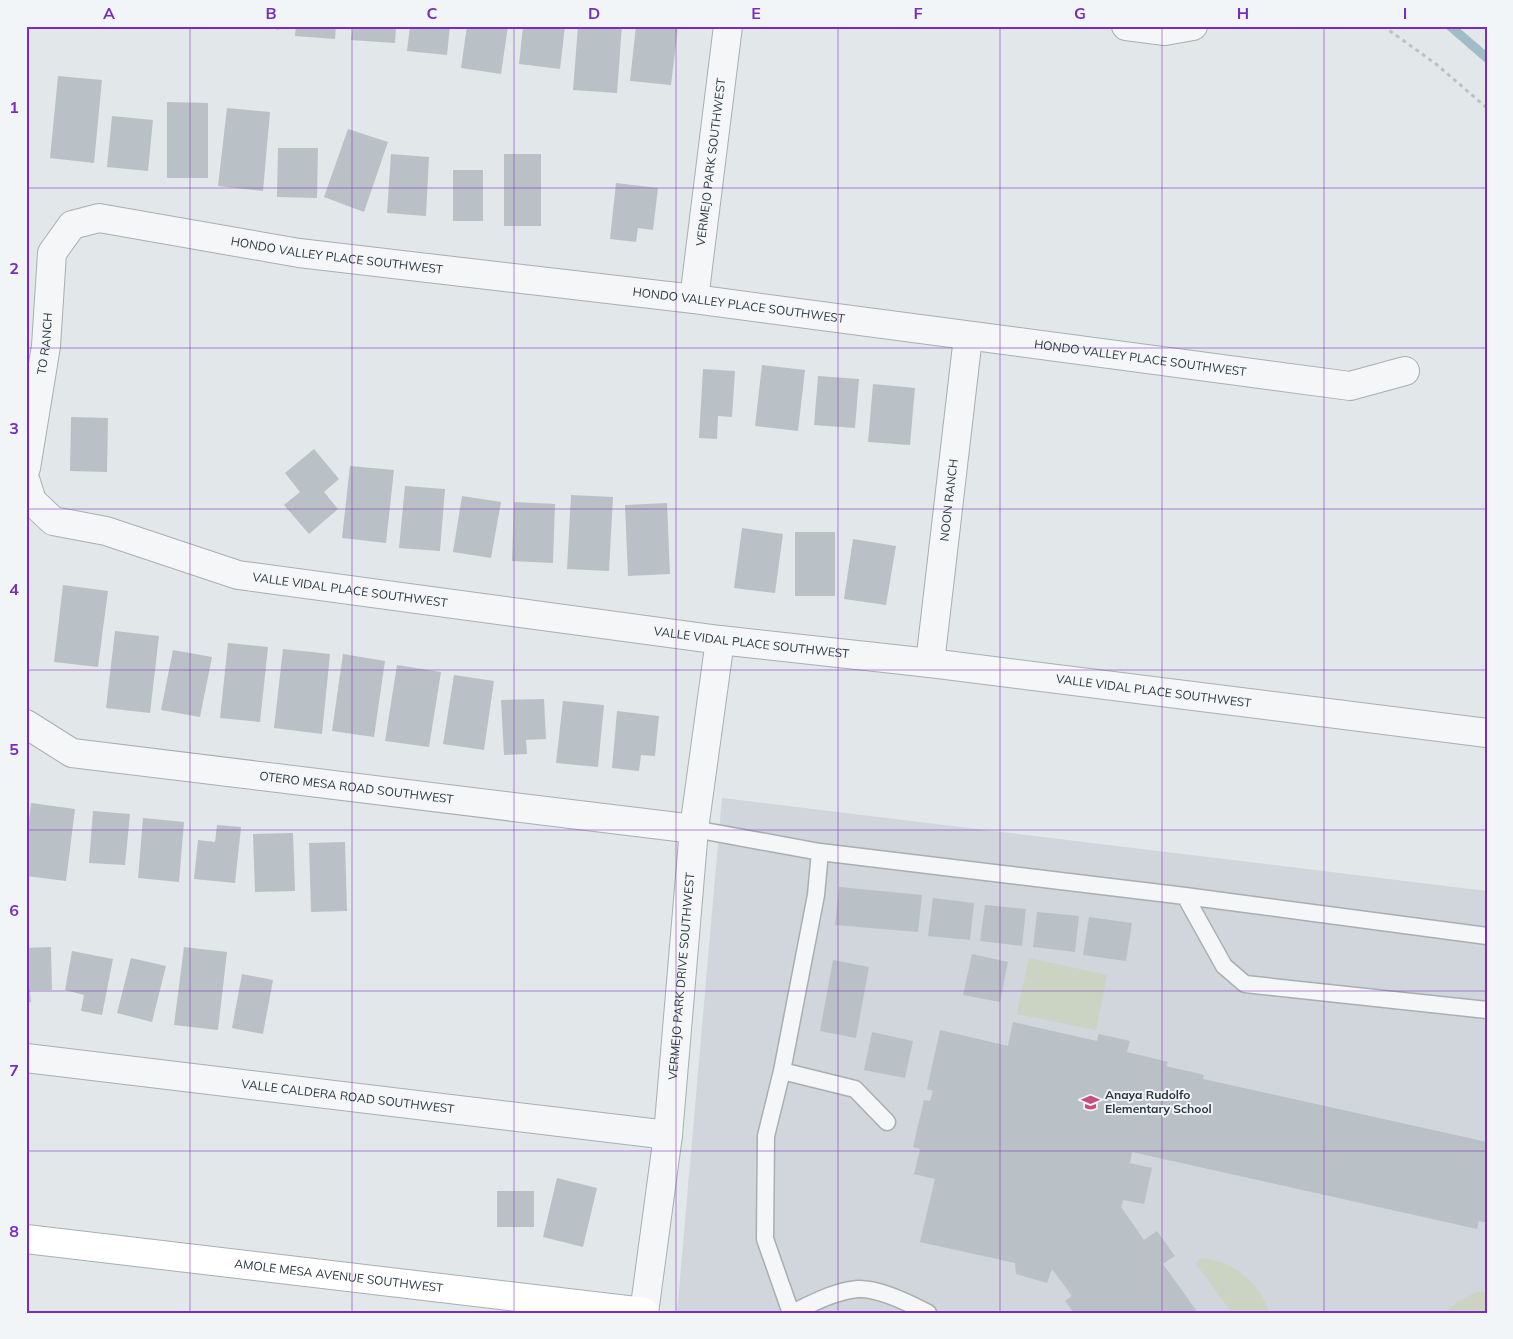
<svg xmlns="http://www.w3.org/2000/svg" width="1513" height="1339" viewBox="0 0 1513 1339" font-family="Mulish,sans-serif">
<style>
.built{fill:#d0d6db}
.green{fill:#cbd3c3}
.lines{fill:none;stroke-linecap:round;stroke-linejoin:round}
.stream{stroke:#9fbcc7;stroke-width:9}
.building{fill:#b9c1c6}
.lane-casing{stroke:#a7afb3;stroke-width:19}
.street-casing{stroke:#a7afb3;stroke-width:30}
.secondary-casing{stroke:#a7afb3;stroke-width:30}
.path{stroke:#bcc1c5;stroke-width:3;stroke-dasharray:4 4;stroke-linecap:butt}
.lane{stroke:#f4f6f8;stroke-width:16}
.street{stroke:#f4f6f8;stroke-width:28}
.secondary{stroke:#fff;stroke-width:28}
.grid{fill:none;stroke:#7b2cbf;stroke-width:1;stroke-opacity:0.55}
.labels{text-anchor:middle;stroke-width:4;stroke-linejoin:round;paint-order:stroke}
.street-label{font-size:12px;fill:#2b3841;stroke:#f1f5f7}
.poi-label{font-size:12px;font-weight:bold;fill:#2b3841;stroke:#f1f5f7;text-anchor:start}
.neatline{fill:none;stroke:#7b2cbf;stroke-width:2}
.grid-label{font-size:16px;text-anchor:middle;font-weight:bold;fill:#7b2cbf}
</style>
<rect width="100%" height="100%" fill="#e2e7e9"/>
<path class="built" d="M 722,798 L 1487,891 L 1487,1313 L 677,1313 Z"/>
<path class="green" d="M 1029,958 L 1107,975 L 1096,1030 L 1017,1014 Z
M 1200,1258 C 1231,1260 1261,1282 1269,1313 L 1232,1313 L 1196,1264 Z
M 1477,1292 L 1487,1293 L 1487,1313 L 1445,1313 L 1457,1302 Z"/>
<g class="lines">
<path class="stream" d="M 1450,26 L 1487,58"/>
</g>
<path class="building" d="M 263,26 L 279,26 L 279,30 Z
M 296,26 L 336,26 L 335,39 L 295,36 Z
M 353,26 L 396,26 L 395,43 L 351,40 Z
M 410,26 L 450,26 L 447,55 L 407,51 Z
M 467,26 L 508,26 L 501,74 L 461,68 Z
M 523,26 L 565,26 L 560,69 L 519,64 Z
M 578,26 L 622,26 L 617,93 L 573,90 Z
M 636,26 L 678,26 L 671,85 L 630,81 Z
M 58,76 L 102,80 L 94,163 L 50,158 Z
M 167,102 L 208,103 L 208,178 L 167,178 Z
M 227,108 L 270,112 L 263,191 L 218,186 Z
M 112,116 L 153,120 L 148,171 L 107,167 Z
M 348,129 L 388,142 L 364,212 L 324,197 Z
M 278,148 L 318,148 L 317,198 L 277,197 Z
M 391,154 L 429,157 L 426,216 L 387,213 Z
M 504,154 L 541,154 L 541,226 L 504,226 Z
M 453,170 L 483,170 L 483,221 L 453,221 Z
M 616,183 L 658,188 L 653,230 L 638,228 L 636,242 L 610,239 Z
M 762,365 L 805,370 L 798,431 L 755,426 Z
M 703,369 L 735,371 L 732,417 L 718,416 L 717,439 L 699,438 Z
M 818,376 L 859,379 L 855,428 L 814,425 Z
M 873,384 L 915,388 L 910,445 L 868,442 Z
M 71,417 L 108,418 L 107,472 L 70,471 Z
M 314,449 L 339,479 L 324,492 L 338,509 L 309,534 L 284,505 L 300,492 L 285,473 Z
M 350,466 L 394,470 L 386,543 L 342,538 Z
M 405,486 L 445,489 L 440,551 L 399,548 Z
M 571,495 L 613,497 L 609,571 L 567,569 Z
M 462,496 L 501,502 L 491,558 L 453,552 Z
M 514,502 L 555,504 L 553,563 L 512,561 Z
M 667,503 L 670,574 L 628,576 L 625,505 Z
M 742,528 L 783,534 L 775,593 L 734,588 Z
M 795,532 L 835,532 L 835,596 L 795,596 Z
M 853,539 L 896,546 L 886,605 L 844,599 Z
M 63,585 L 108,591 L 98,667 L 54,662 Z
M 115,631 L 159,636 L 150,713 L 106,708 Z
M 228,643 L 268,647 L 260,722 L 220,718 Z
M 283,649 L 330,654 L 322,734 L 274,728 Z
M 173,650 L 212,657 L 200,717 L 161,710 Z
M 343,654 L 385,661 L 374,737 L 332,731 Z
M 397,665 L 441,672 L 429,747 L 385,741 Z
M 454,675 L 494,681 L 484,750 L 443,744 Z
M 544,699 L 546,739 L 526,740 L 527,754 L 504,755 L 501,700 Z
M 563,701 L 604,705 L 598,767 L 556,763 Z
M 617,711 L 659,716 L 655,756 L 641,755 L 639,771 L 612,768 Z
M 31,803 L 75,809 L 66,881 L 26,876 L 26,843 Z
M 93,811 L 130,814 L 125,865 L 89,863 Z
M 143,818 L 184,822 L 179,882 L 138,878 Z
M 217,825 L 241,827 L 235,883 L 194,879 L 198,840 L 215,842 Z
M 293,833 L 295,891 L 255,892 L 253,834 Z
M 345,842 L 347,911 L 311,912 L 309,843 Z
M 839,887 L 922,895 L 918,932 L 835,925 Z
M 933,898 L 974,903 L 970,940 L 928,936 Z
M 985,905 L 1026,909 L 1022,946 L 980,941 Z
M 1037,912 L 1079,916 L 1075,952 L 1033,947 Z
M 1089,917 L 1132,923 L 1126,961 L 1083,955 Z
M 51,947 L 52,990 L 30,990 L 31,1002 L 26,1003 L 26,948 Z
M 184,947 L 227,952 L 218,1030 L 174,1025 Z
M 72,951 L 113,959 L 102,1015 L 81,1011 L 84,995 L 65,990 Z
M 972,954 L 1008,962 L 1000,1002 L 963,995 Z
M 131,958 L 166,966 L 152,1022 L 117,1013 Z
M 833,960 L 869,967 L 856,1038 L 820,1031 Z
M 242,974 L 273,980 L 263,1034 L 232,1028 Z
M 1013,1022 L 1097,1041 L 1099,1034 L 1130,1041 L 1127,1052 L 1168,1062 L 1166,1066 L 1204,1075 L 1203,1079 L 1487,1142 L 1487,1223 L 1479,1221 L 1477,1229 L 1132,1152 L 1130,1163 L 1152,1168 L 1144,1204 L 1123,1200 L 1121,1207 L 1144,1240 L 1157,1231 L 1175,1256 L 1163,1264 L 1198,1313 L 1074,1313 L 1065,1301 L 1072,1296 L 1052,1269 L 1047,1283 L 1016,1274 L 1015,1263 L 920,1242 L 935,1179 L 914,1174 L 920,1149 L 913,1147 L 924,1100 L 930,1101 L 933,1091 L 927,1089 L 940,1030 L 1008,1046 Z
M 872,1032 L 913,1041 L 905,1078 L 864,1070 Z
M 557,1178 L 597,1188 L 583,1247 L 543,1237 Z
M 497,1191 L 534,1191 L 534,1227 L 497,1227 Z"/>
<g class="lines">
<defs>
<path id="lane" d="M 694,829 L 820,852 L 816,895 L 782,1071 L 766,1136 L 765,1239 L 791,1313
M 820,852 L 1185,896 L 1487,936
M 1185,896 L 1224,966 L 1245,984 L 1487,1010
M 782,1071 L 855,1089 L 887,1122
M 792,1313 C 813,1303 835,1291 858,1289 C 878,1288 911,1304 928,1313"/>
<g id="street">
<path d="M 1126,26 L 1165,31 L 1193,26"/>
<path id="s1" d="M 694,299 L 728,26"/>
<path id="s2" d="M 26,468 L 46,346 L 52,253 L 72,225 L 99,218 L 299,253 L 694,299 L 1350,386 L 1405,371"/>
<path id="s3" d="M 26,482 L 32,501 L 53,521 L 106,531 L 238,575 L 720,640 L 930,663 L 1487,733"/>
<path id="s4" d="M 930,663 L 968,337"/>
<path id="s5" d="M 26,724 L 72,753 L 694,829"/>
<path id="s6" d="M 26,1058 L 668,1135"/>
<path id="s7" d="M 644,1313 L 668,1135 L 694,829 L 720,640"/>
</g>
<g id="secondary">
<path id="s8" d="M 26,1239 L 644,1312"/>
</g>
</defs>
<use href="#lane" class="lane-casing"/>
<use href="#street" class="street-casing"/>
<use href="#secondary" class="secondary-casing"/>
<path class="path" d="M 1383,26 L 1436,64 L 1487,108"/>
<use href="#lane" class="lane"/>
<use href="#street" class="street"/>
<use href="#secondary" class="secondary"/>
</g>
<path class="grid" d="M 190,26 L 190,1313M 352,26 L 352,1313M 514,26 L 514,1313M 676,26 L 676,1313M 838,26 L 838,1313M 1000,26 L 1000,1313M 1162,26 L 1162,1313M 1324,26 L 1324,1313M 26,188 L 1487,188M 26,348 L 1487,348M 26,509 L 1487,509M 26,670 L 1487,670M 26,830 L 1487,830M 26,991 L 1487,991M 26,1151 L 1487,1151"/>
<defs>
<symbol id="school-bare" viewBox="-9 -9 18 18"><path d="M0-5L7-2L0 1L-7-2ZM-4 1L0 2.5L4 1V4Q0 6-4 4Z" fill="#c84e7c" stroke="#f1f5f7" stroke-width="2.5" paint-order="stroke"/></symbol>
</defs>
<g fill-rule="evenodd">
<use href="#school-bare" x="1078" y="1090" width="25" height="25"/>
</g>
<g class="labels">
<g class="street-label">
<text dy="4" stroke="none"><textPath href="#s1" startOffset="138">VERMEJO PARK SOUTHWEST</textPath></text>
<text dy="4" stroke="none"><textPath href="#s2" startOffset="520">HONDO VALLEY PLACE SOUTHWEST</textPath></text>
<text dy="4" stroke="none"><textPath href="#s2" startOffset="925">HONDO VALLEY PLACE SOUTHWEST</textPath></text>
<text dy="4" stroke="none"><textPath href="#s2" startOffset="126">TO RANCH</textPath></text>
<text dy="4" stroke="none"><textPath href="#s2" startOffset="1330">HONDO VALLEY PLACE SOUTHWEST</textPath></text>
<text dy="4" stroke="none"><textPath href="#s4" startOffset="164">NOON RANCH</textPath></text>
<text dy="4" stroke="none"><textPath href="#s3" startOffset="355">VALLE VIDAL PLACE SOUTHWEST</textPath></text>
<text dy="4" stroke="none"><textPath href="#s3" startOffset="760">VALLE VIDAL PLACE SOUTHWEST</textPath></text>
<text dy="4" stroke="none"><textPath href="#s3" startOffset="1165">VALLE VIDAL PLACE SOUTHWEST</textPath></text>
<text dy="4" stroke="none"><textPath href="#s5" startOffset="341">OTERO MESA ROAD SOUTHWEST</textPath></text>
<text dy="4" stroke="none"><textPath href="#s7" startOffset="339">VERMEJO PARK DRIVE SOUTHWEST</textPath></text>
<text dy="4" stroke="none"><textPath href="#s6" startOffset="324">VALLE CALDERA ROAD SOUTHWEST</textPath></text>
<text dy="4" stroke="none"><textPath href="#s8" startOffset="315">AMOLE MESA AVENUE SOUTHWEST</textPath></text>
</g>
<g class="poi-label">
<text x="1105" y="1099">Anaya Rudolfo<tspan x="1105" dy="14">Elementary School</tspan></text>
</g>
</g>
<rect width="1513" height="1339" fill="none" stroke="#f1f5f7" stroke-width="55"/>
<rect x="28" y="28" width="1458" height="1284" class="neatline"/>
<g class="grid-label">
<text x="109" y="19">A</text>
<text x="271" y="19">B</text>
<text x="432" y="19">C</text>
<text x="594" y="19">D</text>
<text x="756" y="19">E</text>
<text x="918" y="19">F</text>
<text x="1080" y="19">G</text>
<text x="1243" y="19">H</text>
<text x="1405" y="19">I</text>
<text x="14" y="113">1</text>
<text x="14" y="274">2</text>
<text x="14" y="434">3</text>
<text x="14" y="595">4</text>
<text x="14" y="755">5</text>
<text x="14" y="916">6</text>
<text x="14" y="1076">7</text>
<text x="14" y="1237">8</text>
</g>
</svg>
